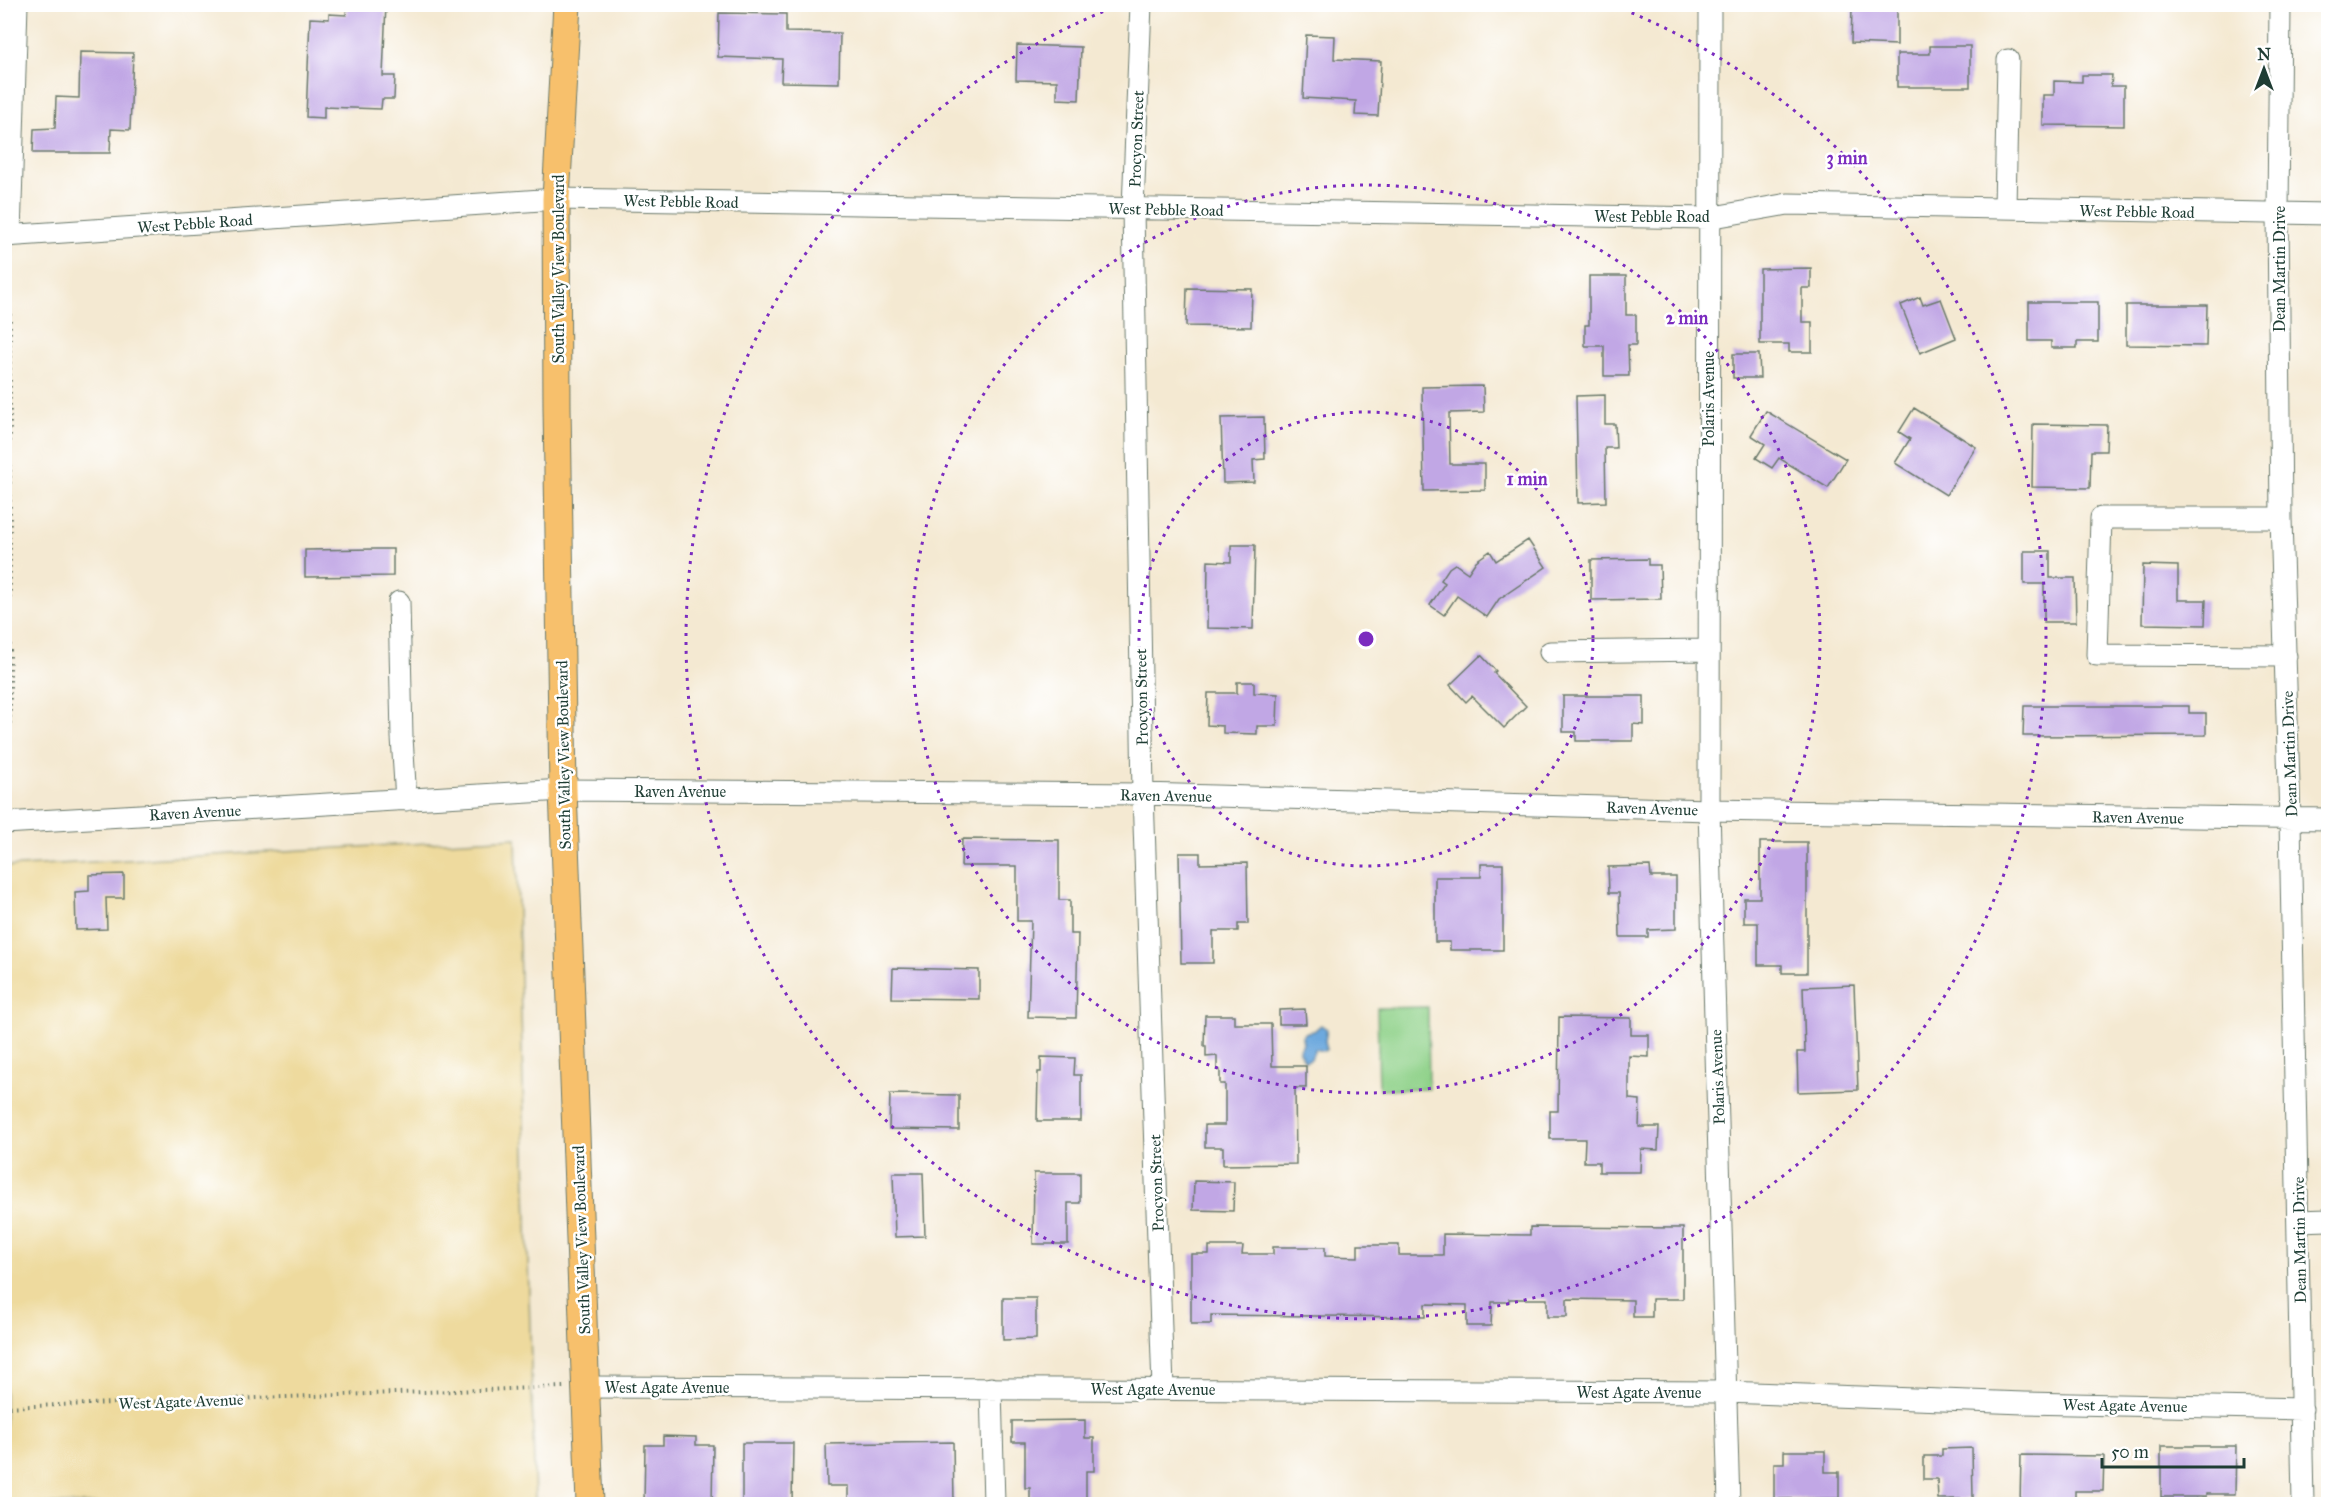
<svg xmlns="http://www.w3.org/2000/svg" width="2333" height="1509" viewBox="0 0 2333 1509" font-family="'IM FELL Great Primer',serif">
<style>
.green{fill:#90d28a;stroke:#58885f;stroke-width:1.5}
.sand{fill:#eeda9e;stroke:#868c69;stroke-width:1.5}
.water{fill:#6da9de;stroke:#467389;stroke-width:1.5}
.building{fill:#c1a7e5}
.lines{fill:none;stroke-linecap:round;stroke-linejoin:round}
.minor-casing{stroke:#6a796b;stroke-width:23}
.major-casing{stroke:#6a796b;stroke-width:29}
.path{stroke:#6a796b;stroke-width:4;stroke-dasharray:1.5 4.5;stroke-linecap:butt}
.minor{stroke:#fff;stroke-width:21}
.major{stroke:#f7c06c;stroke-width:27}
.ring{fill:none;stroke:#7b2cbf;stroke-width:3;stroke-dasharray:3 6}
.labels{text-anchor:middle;stroke-width:5;stroke-linejoin:round;paint-order:stroke}
.street-label{font-size:16px;fill:#1f3d34;stroke:#fff}
.centre{fill:#7b2cbf;stroke:#fff;stroke-width:3}
.ring-label{font-size:18px;text-anchor:middle;font-weight:bold;fill:#7b2cbf;stroke:#fff;stroke-width:5;stroke-linejoin:round;paint-order:stroke}
</style>
<rect width="100%" height="100%" fill="#fff"/>
<filter id="ink" filterUnits="userSpaceOnUse"><feTurbulence type="fractalNoise" baseFrequency=".0167" numOctaves="2"/><feDisplacementMap in="SourceGraphic" scale="12" xChannelSelector="R" yChannelSelector="G"/><feConvolveMatrix kernelMatrix="1 2 1 2 8 2 1 2 1" color-interpolation-filters="sRGB"/></filter>
<filter id="wash" filterUnits="userSpaceOnUse"><feTurbulence type="fractalNoise" baseFrequency=".008" numOctaves="4" result="noise"/><feDisplacementMap in="SourceGraphic" scale="24" xChannelSelector="R" yChannelSelector="G"/><feGaussianBlur stdDeviation="1.35" result="paint"/><feColorMatrix in="noise" values="0 0 0 0 0 0 0 0 0 0 0 0 0 0 0 0 0 1.4 0 .05"/><feComposite in="paint" operator="in"/></filter>
<g filter="url(#wash)">
<rect width="100%" height="100%" fill="#f4e9d2"/>
<path class="green" d="M 1428,1007 L 1429,1089 L 1379,1090 L 1377,1008 Z"/>
<path class="sand" d="M 516,838 L 535,1504 L 5,1504 L 5,867 Z"/>
<path class="water" d="M 1321,1025 L 1327,1029 L 1325,1041 L 1327,1049 L 1324,1051 L 1315,1049 L 1311,1059 L 1305,1061 L 1299,1051 L 1303,1043 L 1302,1036 L 1307,1032 L 1314,1031 Z"/>
<g id="blocks">
<path class="building" d="M 347,4 L 386,4 L 383,76 L 395,76 L 394,99 L 382,99 L 381,109 L 324,107 L 324,118 L 306,117 L 310,18 L 329,19 L 329,14 L 346,15 Z
M 1852,8 L 1897,9 L 1897,45 L 1851,43 Z
M 719,13 L 786,14 L 786,32 L 840,33 L 839,83 L 781,82 L 782,59 L 718,57 Z
M 1306,35 L 1335,36 L 1334,59 L 1381,61 L 1378,116 L 1355,115 L 1356,101 L 1303,98 Z
M 1017,45 L 1081,47 L 1079,100 L 1057,99 L 1057,81 L 1016,80 Z
M 1930,46 L 1970,46 L 1970,87 L 1897,87 L 1897,54 L 1930,54 Z
M 80,52 L 133,53 L 130,130 L 111,129 L 110,153 L 33,153 L 34,129 L 55,128 L 56,97 L 79,98 Z
M 2082,75 L 2112,75 L 2111,86 L 2124,86 L 2124,126 L 2043,125 L 2043,95 L 2054,95 L 2054,81 L 2082,82 Z
M 1811,268 L 1811,288 L 1802,288 L 1802,322 L 1812,322 L 1812,352 L 1789,352 L 1789,344 L 1760,344 L 1760,269 Z
M 1589,276 L 1626,276 L 1626,315 L 1636,315 L 1636,345 L 1628,345 L 1629,376 L 1604,376 L 1604,346 L 1585,346 L 1585,325 L 1589,325 Z
M 1187,288 L 1252,289 L 1251,327 L 1186,326 Z
M 1920,297 L 1923,305 L 1941,299 L 1956,338 L 1920,353 L 1901,305 Z
M 2029,302 L 2098,302 L 2098,342 L 2077,342 L 2077,348 L 2051,348 L 2051,341 L 2029,341 Z
M 2126,305 L 2207,305 L 2206,346 L 2126,345 Z
M 1733,354 L 1759,354 L 1760,378 L 1733,378 Z
M 1483,386 L 1484,412 L 1449,413 L 1450,464 L 1485,464 L 1485,490 L 1424,491 L 1422,387 Z
M 1605,395 L 1605,424 L 1615,424 L 1616,448 L 1605,448 L 1606,502 L 1578,503 L 1576,396 Z
M 1914,408 L 1976,447 L 1946,495 L 1895,463 L 1910,439 L 1899,432 Z
M 1766,411 L 1846,459 L 1828,488 L 1779,458 L 1772,468 L 1756,458 L 1765,444 L 1751,435 Z
M 1264,417 L 1265,459 L 1253,460 L 1254,482 L 1223,483 L 1221,418 Z
M 2033,424 L 2107,425 L 2106,451 L 2091,451 L 2090,488 L 2032,487 Z
M 1528,540 L 1546,567 L 1499,599 L 1487,617 L 1457,596 L 1444,615 L 1430,605 L 1445,583 L 1441,580 L 1449,568 L 1455,564 L 1468,573 L 1476,561 L 1490,551 L 1496,561 Z
M 1231,545 L 1255,545 L 1253,629 L 1207,628 L 1208,561 L 1231,562 Z
M 375,549 L 393,549 L 393,576 L 305,577 L 305,550 Z
M 2024,551 L 2050,551 L 2050,578 L 2075,578 L 2076,622 L 2044,622 L 2044,584 L 2024,584 Z
M 1648,559 L 1648,565 L 1660,565 L 1661,599 L 1591,600 L 1591,560 Z
M 2143,565 L 2178,566 L 2178,600 L 2206,600 L 2205,625 L 2142,624 Z
M 1481,655 L 1496,671 L 1494,673 L 1526,706 L 1504,728 L 1472,696 L 1466,702 L 1450,685 Z
M 1237,682 L 1254,682 L 1254,693 L 1278,694 L 1277,726 L 1257,726 L 1257,734 L 1223,733 L 1223,726 L 1207,725 L 1208,693 L 1237,693 Z
M 1563,696 L 1644,696 L 1644,725 L 1633,724 L 1633,741 L 1576,741 L 1576,732 L 1563,732 Z
M 2024,706 L 2189,706 L 2189,713 L 2206,713 L 2206,735 L 2023,736 Z
M 962,839 L 1059,840 L 1059,900 L 1070,900 L 1070,934 L 1078,934 L 1076,1018 L 1028,1017 L 1031,921 L 1017,921 L 1017,866 L 961,866 Z
M 1760,842 L 1807,842 L 1807,973 L 1782,973 L 1782,965 L 1758,965 L 1758,923 L 1744,923 L 1744,898 L 1760,898 Z
M 1179,853 L 1200,853 L 1200,864 L 1247,863 L 1248,924 L 1238,924 L 1238,931 L 1213,931 L 1213,963 L 1181,963 Z
M 1481,864 L 1503,864 L 1503,950 L 1450,950 L 1450,942 L 1435,942 L 1435,877 L 1481,877 Z
M 1650,866 L 1651,877 L 1676,877 L 1676,929 L 1648,930 L 1648,937 L 1620,937 L 1619,893 L 1609,893 L 1608,867 Z
M 124,874 L 124,898 L 106,898 L 107,929 L 76,930 L 75,892 L 89,891 L 89,875 Z
M 893,968 L 979,970 L 979,999 L 892,998 Z
M 1854,985 L 1858,1090 L 1798,1092 L 1797,1052 L 1805,1052 L 1803,987 Z
M 1305,1009 L 1306,1024 L 1279,1024 L 1279,1010 Z
M 1205,1015 L 1234,1015 L 1234,1024 L 1271,1024 L 1272,1066 L 1306,1066 L 1306,1088 L 1295,1088 L 1296,1164 L 1223,1165 L 1223,1147 L 1205,1147 L 1205,1125 L 1225,1125 L 1225,1084 L 1220,1084 L 1220,1070 L 1217,1070 L 1217,1056 L 1206,1057 L 1206,1046 L 1204,1046 Z
M 1559,1017 L 1631,1018 L 1631,1035 L 1649,1035 L 1649,1057 L 1629,1056 L 1629,1099 L 1640,1100 L 1639,1127 L 1659,1127 L 1658,1150 L 1641,1149 L 1640,1172 L 1599,1172 L 1599,1162 L 1584,1162 L 1585,1139 L 1550,1139 L 1550,1111 L 1558,1111 Z
M 1041,1057 L 1075,1058 L 1074,1075 L 1081,1075 L 1081,1121 L 1037,1121 L 1038,1072 L 1041,1072 Z
M 890,1094 L 959,1095 L 959,1130 L 889,1129 Z
M 893,1173 L 923,1173 L 925,1236 L 895,1237 Z
M 1034,1173 L 1080,1173 L 1080,1203 L 1068,1203 L 1068,1244 L 1033,1244 Z
M 1194,1181 L 1234,1182 L 1233,1211 L 1193,1210 Z
M 1530,1227 L 1683,1228 L 1683,1299 L 1652,1299 L 1652,1317 L 1633,1317 L 1633,1300 L 1567,1299 L 1567,1317 L 1547,1317 L 1547,1299 L 1509,1299 L 1509,1302 L 1492,1302 L 1491,1326 L 1467,1326 L 1467,1305 L 1425,1304 L 1425,1317 L 1211,1315 L 1211,1324 L 1191,1324 L 1191,1254 L 1209,1254 L 1209,1246 L 1243,1246 L 1242,1254 L 1273,1254 L 1273,1247 L 1325,1247 L 1325,1256 L 1358,1257 L 1358,1245 L 1399,1245 L 1399,1255 L 1443,1255 L 1443,1234 L 1530,1235 Z
M 1003,1298 L 1036,1298 L 1036,1339 L 1003,1340 Z
M 1085,1420 L 1085,1438 L 1094,1438 L 1094,1471 L 1086,1471 L 1086,1504 L 1030,1504 L 1030,1488 L 1025,1488 L 1025,1442 L 1012,1442 L 1012,1421 Z
M 663,1436 L 696,1437 L 696,1445 L 713,1445 L 712,1504 L 644,1504 L 645,1445 L 663,1445 Z
M 953,1442 L 954,1504 L 848,1504 L 848,1486 L 827,1486 L 826,1444 Z
M 742,1443 L 793,1443 L 792,1504 L 742,1504 Z
M 2161,1446 L 2236,1446 L 2235,1494 L 2206,1494 L 2206,1497 L 2161,1497 Z
M 1972,1448 L 1973,1499 L 1938,1499 L 1937,1479 L 1924,1479 L 1924,1456 L 1942,1456 L 1942,1449 Z
M 1784,1451 L 1825,1451 L 1825,1472 L 1839,1472 L 1839,1498 L 1774,1499 L 1774,1463 L 1784,1463 Z
M 2021,1455 L 2104,1456 L 2103,1491 L 2075,1491 L 2075,1504 L 2020,1504 Z"/>
</g>
</g>
<g filter="url(#ink)">
<use href="#blocks" fill-opacity="0" stroke="#6a796b" stroke-width="1.5"/>
<g class="lines">
<defs>
<path id="minor" d="M 1141,4 L 1133,208 L 1143,794 L 1163,1389
M 1710,4 L 1709,810 L 1729,1504
M 2280,4 L 2278,214 L 2281,518 L 2290,819 L 2303,1504
M 2005,208 L 2008,60
M 4,236 L 556,199 L 1708,218 L 1788,204 L 2328,214
M 10,236 L 17,4
M 2281,518 L 2101,518 L 2097,655 L 2286,656
M 399,602 L 402,737 L 406,800
M 1550,652 L 1708,650
M 4,823 L 563,790 L 1143,794 L 1709,810 L 2328,819
M 2298,1221 L 2328,1220
M 587,1387 L 1726,1392 L 2024,1403 L 2302,1409
M 991,1388 L 994,1504"/>
<path id="major" d="M 567,4 L 556,199 L 557,407 L 563,790 L 590,1504"/>
</defs>
<use href="#minor" class="minor-casing"/>
<use href="#major" class="major-casing"/>
<path class="path" d="M 10,254 L 10,804
M 4,1407 L 565,1387"/>
<use href="#minor" class="minor"/>
<use href="#major" class="major"/>
</g>
</g>
<g class="ring">
<circle cx="1366" cy="639" r="227"/>
<circle cx="1366" cy="639" r="454"/>
<path d="M1615 6A680 680 0 1 1 1117 6"/>
</g>
<g class="labels">
<g class="street-label">
<text transform="translate(1136 139) rotate(-88)" y="6">Procyon Street</text>
<text transform="translate(681 201) rotate(1)" y="6">West Pebble Road</text>
<text transform="translate(1166 209) rotate(1)" y="6">West Pebble Road</text>
<text transform="translate(2137 211) rotate(1)" y="6">West Pebble Road</text>
<text x="1652" y="222">West Pebble Road</text>
<text transform="translate(195 223) rotate(-4)" y="6">West Pebble Road</text>
<text transform="translate(558 269) rotate(-90)" y="6">South Valley View Boulevard</text>
<text transform="translate(2279 269) rotate(-90)" y="6">Dean Martin Drive</text>
<text transform="translate(1708 399) rotate(-90)" y="6">Polaris Avenue</text>
<text transform="translate(1141 697) rotate(-91)" y="6">Procyon Street</text>
<text transform="translate(2289 754) rotate(-92)" y="6">Dean Martin Drive</text>
<text transform="translate(563 755) rotate(-91)" y="6">South Valley View Boulevard</text>
<text x="680" y="797">Raven Avenue</text>
<text transform="translate(1166 795) rotate(1)" y="6">Raven Avenue</text>
<text transform="translate(1652 808) rotate(2)" y="6">Raven Avenue</text>
<text transform="translate(195 812) rotate(-3)" y="6">Raven Avenue</text>
<text transform="translate(2138 817) rotate(1)" y="6">Raven Avenue</text>
<text transform="translate(1717 1077) rotate(-92)" y="6">Polaris Avenue</text>
<text transform="translate(1156 1183) rotate(-92)" y="6">Procyon Street</text>
<text transform="translate(581 1240) rotate(-92)" y="6">South Valley View Boulevard</text>
<text transform="translate(2299 1240) rotate(-91)" y="6">Dean Martin Drive</text>
<text x="667" y="1393">West Agate Avenue</text>
<text x="1153" y="1395">West Agate Avenue</text>
<text x="1639" y="1398">West Agate Avenue</text>
<text transform="translate(181 1401) rotate(-2)" y="6">West Agate Avenue</text>
<text transform="translate(2125 1405) rotate(1)" y="6">West Agate Avenue</text>
</g>
</g>
<circle cx="1366" cy="639" r="9" class="centre"/>
<g class="ring-label">
<text x="1847" y="164">3 min</text>
<text x="1687" y="324">2 min</text>
<text x="1527" y="485">1 min</text>
</g>
<rect width="2333" height="1509" fill="none" stroke="#fff" stroke-width="24"/>
<g transform="translate(2264 69)" stroke="#ffffff" stroke-width="4.5" paint-order="stroke">
<path d="M0-4.5L10 22L0 15L-10 22Z" fill="#1f3d34"/>
<text y="-9" font-size="16" font-weight="bold" text-anchor="middle" fill="#1f3d34">N</text>
</g>
<path d="M2102 1458v9h142v-9" fill="none" stroke="#1f3d34" stroke-width="3"/>
<text x="2111" y="1458" font-size="18" fill="#1f3d34" stroke="#ffffff" stroke-width="4.5" paint-order="stroke">50 m</text>
</svg>
